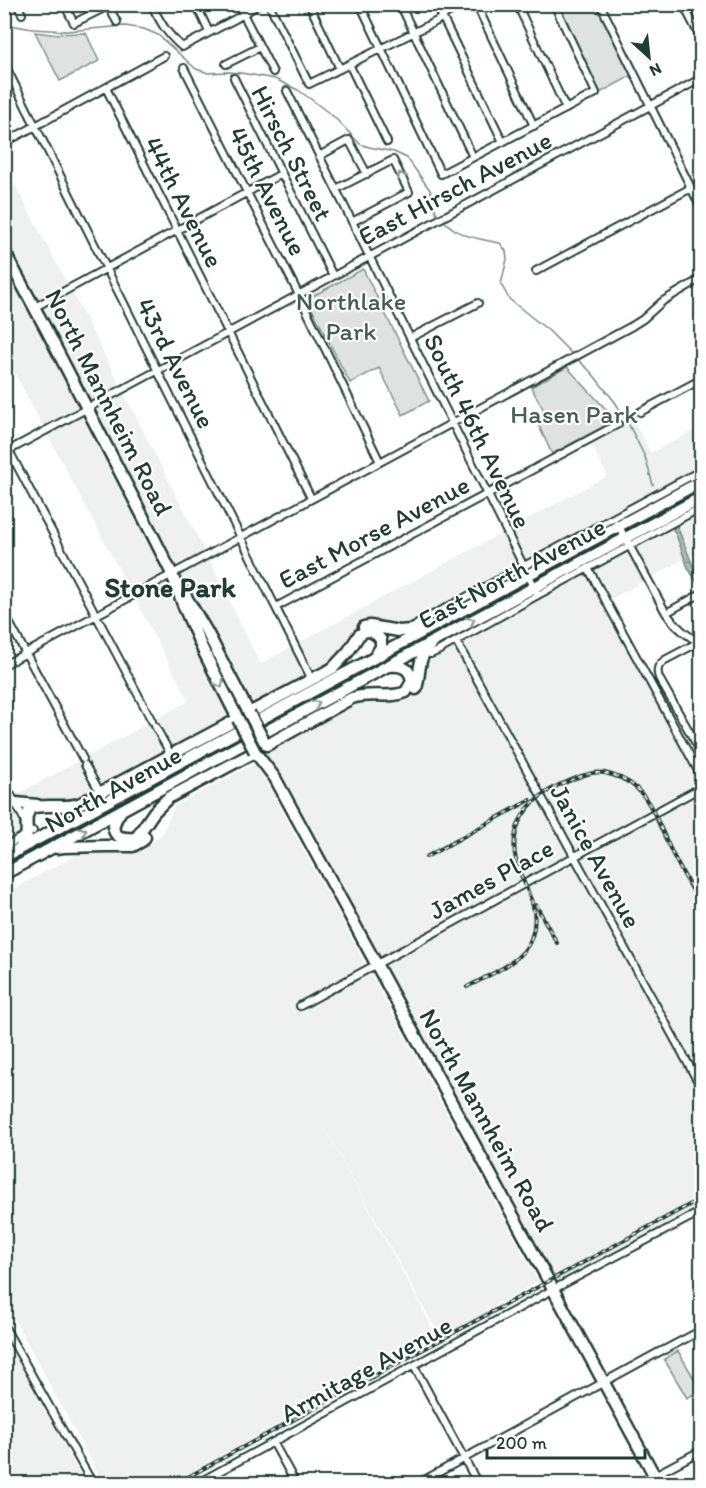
<svg xmlns="http://www.w3.org/2000/svg" width="706" height="1488" viewBox="0 0 706 1488" font-family="Itim,sans-serif">
<style>
.built{fill:#eef1f0}
.green{fill:#dee3e2;stroke:#7e908b;stroke-width:1.5}
.water{fill:url(#water-ripples);stroke:#758883;stroke-width:1.5}
.lines{fill:none;stroke-linecap:round;stroke-linejoin:round}
.stream{stroke:#758883;stroke-width:1.5}
.street-casing{stroke:#1f3d34;stroke-width:10}
.primary-casing{stroke:#1f3d34;stroke-width:15}
.street{stroke:#fff;stroke-width:6}
.primary{stroke:#fff;stroke-width:10}
.rail-casing{stroke:#1f3d34;stroke-width:4}
.rail{stroke:#fff;stroke-width:1.5;stroke-dasharray:4.5;stroke-linecap:butt}
.primary-bridge-casing{stroke:#1f3d34;stroke-width:15;stroke-linecap:butt}
.primary-bridge{stroke:#fff;stroke-width:10}
.oneway{stroke:#8f9e9a}
.labels{text-anchor:middle;stroke-width:4.5;stroke-linejoin:round;paint-order:stroke}
.street-label{font-size:26px;fill:#1f3d34;stroke:#fff}
.park-label{font-size:26px;fill:#455e57;stroke:#fff}
.quarter-label{font-size:28px;font-weight:bold;fill:#1f3d34;stroke:#fff}
</style>
<defs>
<pattern id="water-ripples" width="26" height="14" patternUnits="userSpaceOnUse" patternTransform="scale(1.5)"><rect width="26" height="14" fill="#afbab7"/><path d="M2 4q2-2 4 0t4 0M15 11q2-2 4 0t4 0" fill="none" stroke="#8e9896"/></pattern>
</defs>
<rect width="100%" height="100%" fill="#fff"/>
<filter id="ink" filterUnits="userSpaceOnUse"><feTurbulence type="fractalNoise" baseFrequency=".0167" numOctaves="2"/><feDisplacementMap in="SourceGraphic" scale="12" xChannelSelector="R" yChannelSelector="G"/><feConvolveMatrix kernelMatrix="1 2 1 2 8 2 1 2 1" color-interpolation-filters="sRGB"/></filter>
<g filter="url(#ink)">
<path class="built" d="M 4,165 L 70,288 L 207,555 L 260,664 L 607,476 L 589,439 L 631,417 L 651,453 L 701,427 L 701,470 L 415,625 L 361,627 L 354,633 L 338,663 L 312,680 L 171,755 L 87,801 L 16,803 L 27,835 L 5,847 L 5,801 L 189,701 L 5,355 Z
M 701,497 L 701,550 L 606,602 L 701,778 L 701,1211 L 554,1289 L 259,749 L 343,703 L 364,699 L 394,701 L 402,700 L 408,697 L 416,688 L 421,657 L 431,654 L 587,569 L 586,559 Z
M 256,763 L 538,1281 L 441,1339 L 311,1103 L 438,1338 L 171,1483 L 103,1483 L 5,1302 L 4,894 L 82,852 L 129,854 L 141,849 L 151,843 L 163,833 L 174,806 Z
M 4,1339 L 5,1339 L 85,1483 L 5,1483 Z"/>
<path class="green" d="M 555,5 L 597,5 L 633,75 L 598,94 Z
M 35,32 L 51,34 L 86,33 L 99,61 L 60,81 Z
M 363,269 L 429,401 L 403,415 L 379,368 L 350,383 L 307,299 Z
M 567,367 L 616,420 L 552,454 L 537,422 L 547,416 L 531,387 Z
M 678,1351 L 701,1390 L 687,1398 L 664,1359 Z"/>
<path class="water" d="M 677,526 L 693,566 L 701,581 L 701,589 L 688,568 L 677,537 L 673,529 Z"/>
<g class="lines">
<path class="stream" d="M 4,24 L 33,29 L 67,31 L 125,26 L 144,29 L 158,35 L 196,69 L 208,73 L 228,72 L 241,73 L 275,79 L 298,90 L 312,100 L 334,117 L 360,144 L 369,147 L 394,152 L 407,158 L 430,190 L 436,212 L 439,215
M 442,219 C 460,238 476,238 500,243 L 506,251 L 507,259 L 501,284 L 509,299 L 549,331 L 574,356
M 577,359 L 591,372 L 615,402 L 628,423 L 645,457 L 653,485"/>
<defs>
<path id="street" d="M 17,4 L 22,14
M 64,4 L 74,23 L 108,6
M 107,4 L 117,22
M 151,4 C 161,23 166,33 182,47 L 237,18 L 259,4
M 196,4 L 209,32
M 238,4 L 273,72
M 269,4 L 309,84 L 437,21 L 447,13 L 464,4
M 309,4 L 340,69
M 360,4 L 441,174 L 596,93 L 554,4
M 400,4 L 473,157
M 436,4 L 503,142
M 476,4 L 534,126
M 517,4 L 566,109
M 600,4 L 702,210
M 683,4 L 702,41
M 4,63 L 312,680
M 226,64 L 260,47
M 349,64 L 387,142
M 184,68 L 299,295 L 380,462
M 234,78 L 333,276
M 106,88 L 311,498
M 287,91 L 538,595
M 4,143 L 164,56
M 319,156 L 349,140 L 367,174
M 336,189 L 393,160 L 409,192 L 352,222
M 536,271 L 691,188
M 35,307 L 281,174
M 410,338 L 478,303
M 640,412 L 702,379
M 4,441 L 152,721
M 4,453 L 702,78
M 617,523 L 666,613 C 676,627 686,635 702,644
M 588,568 L 702,778
M 276,607 L 618,424
M 4,613 L 83,759
M 666,613 L 702,593
M 413,628 L 420,622 L 702,470
M 456,641 L 702,1089
M 699,642 L 665,660 C 658,665 656,669 659,678 L 702,754
M 423,653 L 431,654 L 438,651 L 538,595 L 702,507
M 4,665 L 632,326 L 643,319 L 663,301 L 702,278
M 155,726 L 171,755
M 85,765 L 101,794
M 4,782 L 25,821
M 4,847 L 33,831
M 300,1006 L 702,787
M 4,1326 L 93,1484
M 664,1350 L 702,1330
M 414,1366 L 478,1484
M 273,1442 L 296,1484
M 196,1484 L 554,1289 L 702,1211
M 417,1484 L 661,1351
M 638,1484 L 702,1450"/>
<path id="primary" d="M 4,251 L 47,331 L 153,536 L 172,574 L 184,607 L 203,650 L 238,719 L 79,804 C 63,809 45,803 31,808 C 20,822 35,832 18,850
M 182,590 L 207,632 L 249,713 L 333,668 L 348,652 L 359,635 L 364,632 L 368,631 L 372,632 L 377,635 L 381,640 L 381,647 L 374,658
M 364,627 L 370,626 L 399,631 L 422,629
M 416,689 C 421,671 417,659 430,645
M 259,720 L 702,481
M 265,732 L 702,497
M 267,745 L 352,698 C 370,692 391,699 406,692 L 412,681 C 410,668 402,665 390,666
M 16,803 L 37,805
M 121,811 C 108,829 112,840 136,838 L 154,812 L 168,798 L 255,752 L 275,778 L 659,1484
M 57,848 L 64,847 L 106,846 L 133,846 L 142,841 L 145,837
M 4,857 L 237,732
M 4,874 L 243,744"/>
</defs>
<use href="#street" class="street-casing"/>
<use href="#primary" class="primary-casing"/>
<use href="#street" class="street"/>
<use href="#primary" class="primary"/>
<defs>
<path id="rail" d="M 426,857 L 530,800
M 536,905 L 557,943
M 467,987 C 487,976 523,962 531,939 C 546,899 509,876 515,838 C 518,812 537,796 559,785 C 568,782 576,777 585,775 C 593,772 603,772 612,775 C 647,784 655,817 669,846 C 678,867 691,887 702,906
M 175,1484 L 702,1198"/>
</defs>
<use href="#rail" class="rail-casing"/>
<use href="#rail" class="rail"/>
<defs>
<path id="primary-bridge" d="M 249,713 L 264,741
M 238,719 L 255,752"/>
</defs>
<use href="#primary-bridge" class="primary-bridge-casing"/>
<use href="#primary-bridge" class="primary-bridge"/>
</g>
<defs><path id="oneway-chevron" d="M-2-3.5L2.5 0L-2 3.5" fill="none" stroke-width="1.6" stroke-linecap="round" stroke-linejoin="round" transform="scale(1.5)"/></defs>
<g class="oneway">
<use href="#oneway-chevron" transform="translate(401 176) rotate(-117)"/>
<use href="#oneway-chevron" transform="translate(471 621) rotate(-28)"/>
<use href="#oneway-chevron" transform="translate(220 684) rotate(63)"/>
<use href="#oneway-chevron" transform="translate(316 704) rotate(-28)"/>
<use href="#oneway-chevron" transform="translate(83 831) rotate(-28)"/>
</g>
</g>
<g class="labels">
<g class="street-label">
<text transform="translate(292 153) rotate(63)" y="9">Hirsch Street</text>
<text transform="translate(455 188) rotate(-28)" y="9">East Hirsch Avenue</text>
<text transform="translate(268 191) rotate(63)" y="9">45th Avenue</text>
<text transform="translate(184 202) rotate(63)" y="9">44th Avenue</text>
<text transform="translate(176 363) rotate(63)" y="9">43rd Avenue</text>
<text transform="translate(109 402) rotate(63)" y="9">North Mannheim Road</text>
<text transform="translate(478 431) rotate(64)" y="9">South 46th Avenue</text>
<text transform="translate(374 532) rotate(-28)" y="9">East Morse Avenue</text>
<text transform="translate(512 573) rotate(-28)" y="9">East North Avenue</text>
<text transform="translate(113 789) rotate(-29)" y="9">North Avenue</text>
<text transform="translate(596 856) rotate(61)" y="9">Janice Avenue</text>
<text transform="translate(491 879) rotate(-29)" y="9">James Place</text>
<text transform="translate(487 1120) rotate(61)" y="9">North Mannheim Road</text>
<text transform="translate(366 1369) rotate(-29)" y="9">Armitage Avenue</text>
</g>
<g class="park-label">
<text x="351" y="310">Northlake<tspan x="351" dy="30">Park</tspan></text>
<text x="574" y="423">Hasen Park</text>
</g>
<g class="quarter-label">
<text x="170" y="597">Stone Park</text>
</g>
</g>
<rect width="706" height="1488" fill="none" stroke="#fff" stroke-width="24"/>
<rect x="12" y="12" width="682" height="1464" fill="none" stroke="#1f3d34" stroke-width="2" filter="url(#ink)"/>
<g transform="translate(649 57) rotate(153)" stroke="#ffffff" stroke-width="4.5" paint-order="stroke">
<path d="M0-4.5L10 22L0 15L-10 22Z" fill="#1f3d34"/>
<text y="-9" font-size="16" font-weight="bold" text-anchor="middle" fill="#1f3d34">N</text>
</g>
<path d="M487 1449v9h158v-9" fill="none" stroke="#1f3d34" stroke-width="3"/>
<text x="496" y="1449" font-size="18" fill="#1f3d34" stroke="#ffffff" stroke-width="4.5" paint-order="stroke">200 m</text>
</svg>
